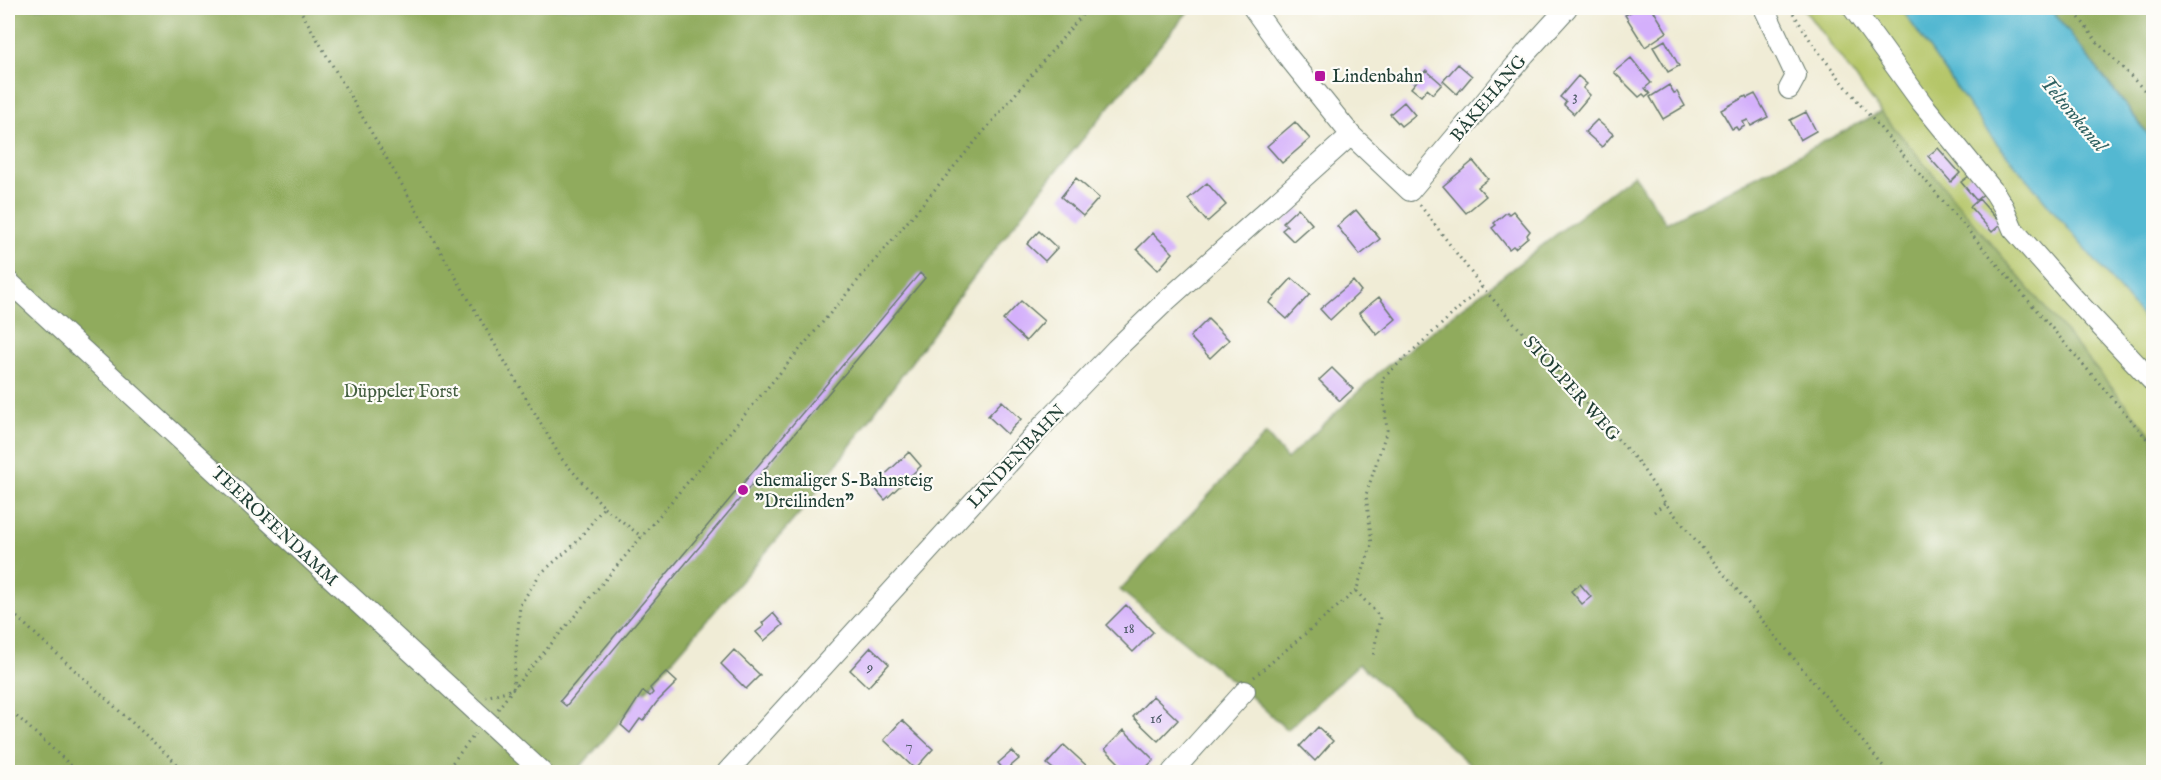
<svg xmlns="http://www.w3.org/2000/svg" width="2161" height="780" viewBox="0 0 2161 780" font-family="'IM FELL English',serif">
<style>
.green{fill:#b5c669;stroke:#6a824e;stroke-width:1.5}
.forest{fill:#90ab5d;stroke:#587448;stroke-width:1.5}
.water{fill:#53b8d1;stroke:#397a82;stroke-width:1.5}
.building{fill:#d4b0fb}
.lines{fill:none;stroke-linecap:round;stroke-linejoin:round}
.minor-casing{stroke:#687a6d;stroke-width:22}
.path{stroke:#687a6d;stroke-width:3;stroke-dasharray:1.5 4.5;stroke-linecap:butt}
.minor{stroke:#fff;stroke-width:20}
.poi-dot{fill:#b5179e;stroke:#fdfcf7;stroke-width:2}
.labels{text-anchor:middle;stroke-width:4.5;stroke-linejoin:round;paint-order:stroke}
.number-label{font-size:15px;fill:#4c5a66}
.poi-label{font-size:18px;fill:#1f3d34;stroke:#fdfcf7;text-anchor:start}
.street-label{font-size:18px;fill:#1f3d34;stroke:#fdfcf7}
.park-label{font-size:18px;fill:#445f41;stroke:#fdfcf7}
.water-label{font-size:20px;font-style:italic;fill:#2f6263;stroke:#fdfcf7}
</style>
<rect width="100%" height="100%" fill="#fdfcf7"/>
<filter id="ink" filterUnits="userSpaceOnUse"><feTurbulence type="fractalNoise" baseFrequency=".0167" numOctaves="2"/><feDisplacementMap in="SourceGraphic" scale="12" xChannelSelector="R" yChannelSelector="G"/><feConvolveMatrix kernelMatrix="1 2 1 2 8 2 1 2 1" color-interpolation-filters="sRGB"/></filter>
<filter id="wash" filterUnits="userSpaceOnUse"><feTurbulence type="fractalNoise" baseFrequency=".008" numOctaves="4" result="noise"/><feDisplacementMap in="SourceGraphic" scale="24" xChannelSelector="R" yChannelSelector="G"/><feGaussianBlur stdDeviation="1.35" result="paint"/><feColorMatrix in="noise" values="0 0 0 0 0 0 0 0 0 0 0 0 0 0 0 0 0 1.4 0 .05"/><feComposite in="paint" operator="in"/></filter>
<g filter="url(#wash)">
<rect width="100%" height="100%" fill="#f0ecd6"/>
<path class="green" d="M 1803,8 L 1901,8 L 1986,130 L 2153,330 L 2153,437 L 1881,112 Z"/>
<path class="forest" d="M 8,8 L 1191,8 L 1040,191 L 961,294 L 810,501 L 576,772 L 8,772 Z
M 2050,8 L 2153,8 L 2153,141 L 2150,136 Z
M 1881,112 L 2153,437 L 2153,772 L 1478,772 L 1359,664 L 1287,730 L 1245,691 L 1120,590 L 1266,434 L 1287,459 L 1378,373 L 1634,174 L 1666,223 Z"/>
<path class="water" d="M 1901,8 L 2050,8 L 2153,141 L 2153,330 L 1986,130 Z"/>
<g id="blocks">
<path class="building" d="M 1638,8 L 1652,8 L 1667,32 L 1645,47 L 1625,15 Z
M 1665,40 L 1679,66 L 1668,72 L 1653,47 Z
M 1631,58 L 1651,83 L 1645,88 L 1650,94 L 1646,97 L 1643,94 L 1639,97 L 1614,72 Z
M 1458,64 L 1472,76 L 1457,94 L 1443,81 Z
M 1426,70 L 1442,84 L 1433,94 L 1427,89 L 1421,96 L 1411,88 Z
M 1578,76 L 1587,84 L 1583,88 L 1590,95 L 1574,114 L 1564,105 L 1566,102 L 1560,97 Z
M 1669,85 L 1674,93 L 1677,92 L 1685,106 L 1663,119 L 1650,97 Z
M 1755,94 L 1768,117 L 1751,126 L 1748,120 L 1743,122 L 1745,126 L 1738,130 L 1736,127 L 1732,129 L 1721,110 L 1746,96 L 1747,98 Z
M 1404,102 L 1415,115 L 1401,126 L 1390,114 Z
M 1806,112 L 1816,131 L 1800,140 L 1790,120 Z
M 1597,120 L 1613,134 L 1602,147 L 1585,132 Z
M 1295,122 L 1310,139 L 1282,163 L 1267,146 Z
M 1938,148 L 1960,173 L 1951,182 L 1928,156 Z
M 1473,161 L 1488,179 L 1478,187 L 1486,196 L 1466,213 L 1443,186 Z
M 1974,172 L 1986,192 L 1976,200 L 1961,182 Z
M 1076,178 L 1099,198 L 1083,216 L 1061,197 Z
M 1207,183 L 1226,205 L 1207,222 L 1188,199 Z
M 1979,199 L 2001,224 L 1992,232 L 1970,207 Z
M 1298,208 L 1312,224 L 1293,241 L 1282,230 L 1287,226 L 1283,222 Z
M 1356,210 L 1380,239 L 1360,255 L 1337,226 Z
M 1513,211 L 1530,231 L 1527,235 L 1528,237 L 1515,248 L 1513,246 L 1509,249 L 1492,228 L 1496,225 L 1494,223 L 1507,212 L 1509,214 Z
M 1039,231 L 1057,248 L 1045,261 L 1027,244 Z
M 1153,233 L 1173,253 L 1158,270 L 1137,249 Z
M 920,273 L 925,278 L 566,706 L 560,701 Z
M 1292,278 L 1310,294 L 1287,319 L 1269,303 Z
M 1353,281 L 1361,291 L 1330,320 L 1320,309 Z
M 1379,297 L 1396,319 L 1377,335 L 1359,313 Z
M 1021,301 L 1044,321 L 1026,341 L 1003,320 Z
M 1208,319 L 1229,340 L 1210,358 L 1190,337 Z
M 1332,368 L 1353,389 L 1340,401 L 1319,380 Z
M 1002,401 L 1021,419 L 1007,434 L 988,416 Z
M 909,452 L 921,466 L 885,500 L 873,486 Z
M 1580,584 L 1591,597 L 1582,604 L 1571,591 Z
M 1126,605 L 1153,632 L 1133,652 L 1106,625 Z
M 773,613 L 783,625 L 764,641 L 756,632 L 764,626 L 762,623 Z
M 871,647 L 889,664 L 868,687 L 850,670 Z
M 734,650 L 760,675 L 746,689 L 721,664 Z
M 666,672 L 677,682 L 657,702 L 643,721 L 640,719 L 630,733 L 621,725 L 643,691 L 650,696 L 653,693 L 650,688 Z
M 1153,696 L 1178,720 L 1158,741 L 1133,717 Z
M 902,720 L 933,749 L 915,769 L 884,740 Z
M 1318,727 L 1333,741 L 1315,761 L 1300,746 Z
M 1124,730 L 1154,760 L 1141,772 L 1128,772 L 1105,749 Z
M 1064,745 L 1088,767 L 1083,772 L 1057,772 L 1047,764 Z
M 1012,751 L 1019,759 L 1005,771 L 998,763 Z"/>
</g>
</g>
<g filter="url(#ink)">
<use href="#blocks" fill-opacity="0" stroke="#687a6d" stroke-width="1.5"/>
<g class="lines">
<defs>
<path id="minor" d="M 1253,8 L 1285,53 L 1351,135 L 1410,191 L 1525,54 L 1567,8
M 1764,8 L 1796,76 L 1789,89
M 1853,8 L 1922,103 L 1995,193 L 2003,206 L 2013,229 L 2072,296 L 2154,383
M 8,281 L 542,772
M 727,772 L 1046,422 L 1116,349 L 1166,301 L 1351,135
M 1172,772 L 1245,691"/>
</defs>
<use href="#minor" class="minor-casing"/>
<path class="path" d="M 299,8 L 561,458 L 604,507 L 575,544 L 540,574 L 520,605 L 513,689 L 486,697
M 1790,8 L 1814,46 L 1863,108 L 2154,447
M 2072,8 L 2097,42 L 2154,100
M 2147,8 L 2154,24
M 1420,205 L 1482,287 L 1639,463 L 1665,503 L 1888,772
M 604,507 L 642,537
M 1654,512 L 1665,503
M 1356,591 L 1380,617 L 1373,657
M 8,609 L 186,772
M 1254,677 L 1356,591 L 1372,544 L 1366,495 L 1387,430 L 1382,379 L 1482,287
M 8,708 L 78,772
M 498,709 L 513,689 L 1088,8
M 445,772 L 475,734"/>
<use href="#minor" class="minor"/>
</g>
</g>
<g class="poi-dot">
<rect x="1314" y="70" width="12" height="12" rx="3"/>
<circle cx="743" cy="490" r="6"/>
</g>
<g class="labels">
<g class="number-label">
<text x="1575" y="101">3</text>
<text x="1129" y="633">18</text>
<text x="870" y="672">9</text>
<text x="1156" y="723">16</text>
<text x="909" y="750">7</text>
</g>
<g class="poi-label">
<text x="1332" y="82">Lindenbahn</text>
<text x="755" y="486">ehemaliger S-Bahnsteig<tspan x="755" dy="21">"Dreilinden"</tspan></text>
</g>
<g class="street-label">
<text transform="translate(1488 98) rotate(-50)" y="6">BÄKEHANG</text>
<text transform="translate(1572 388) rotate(48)" y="6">STOLPER WEG</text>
<text transform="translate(1016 456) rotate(-47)" y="6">LINDENBAHN</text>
<text transform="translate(275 526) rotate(43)" y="6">TEEROFENDAMM</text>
</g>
<g class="park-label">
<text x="401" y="397">Düppeler Forst</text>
</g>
<g class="water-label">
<text transform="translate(2074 113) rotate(50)" y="7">Teltowkanal</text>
</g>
</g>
<rect width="2161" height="780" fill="none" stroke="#fdfcf7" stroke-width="30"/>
</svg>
